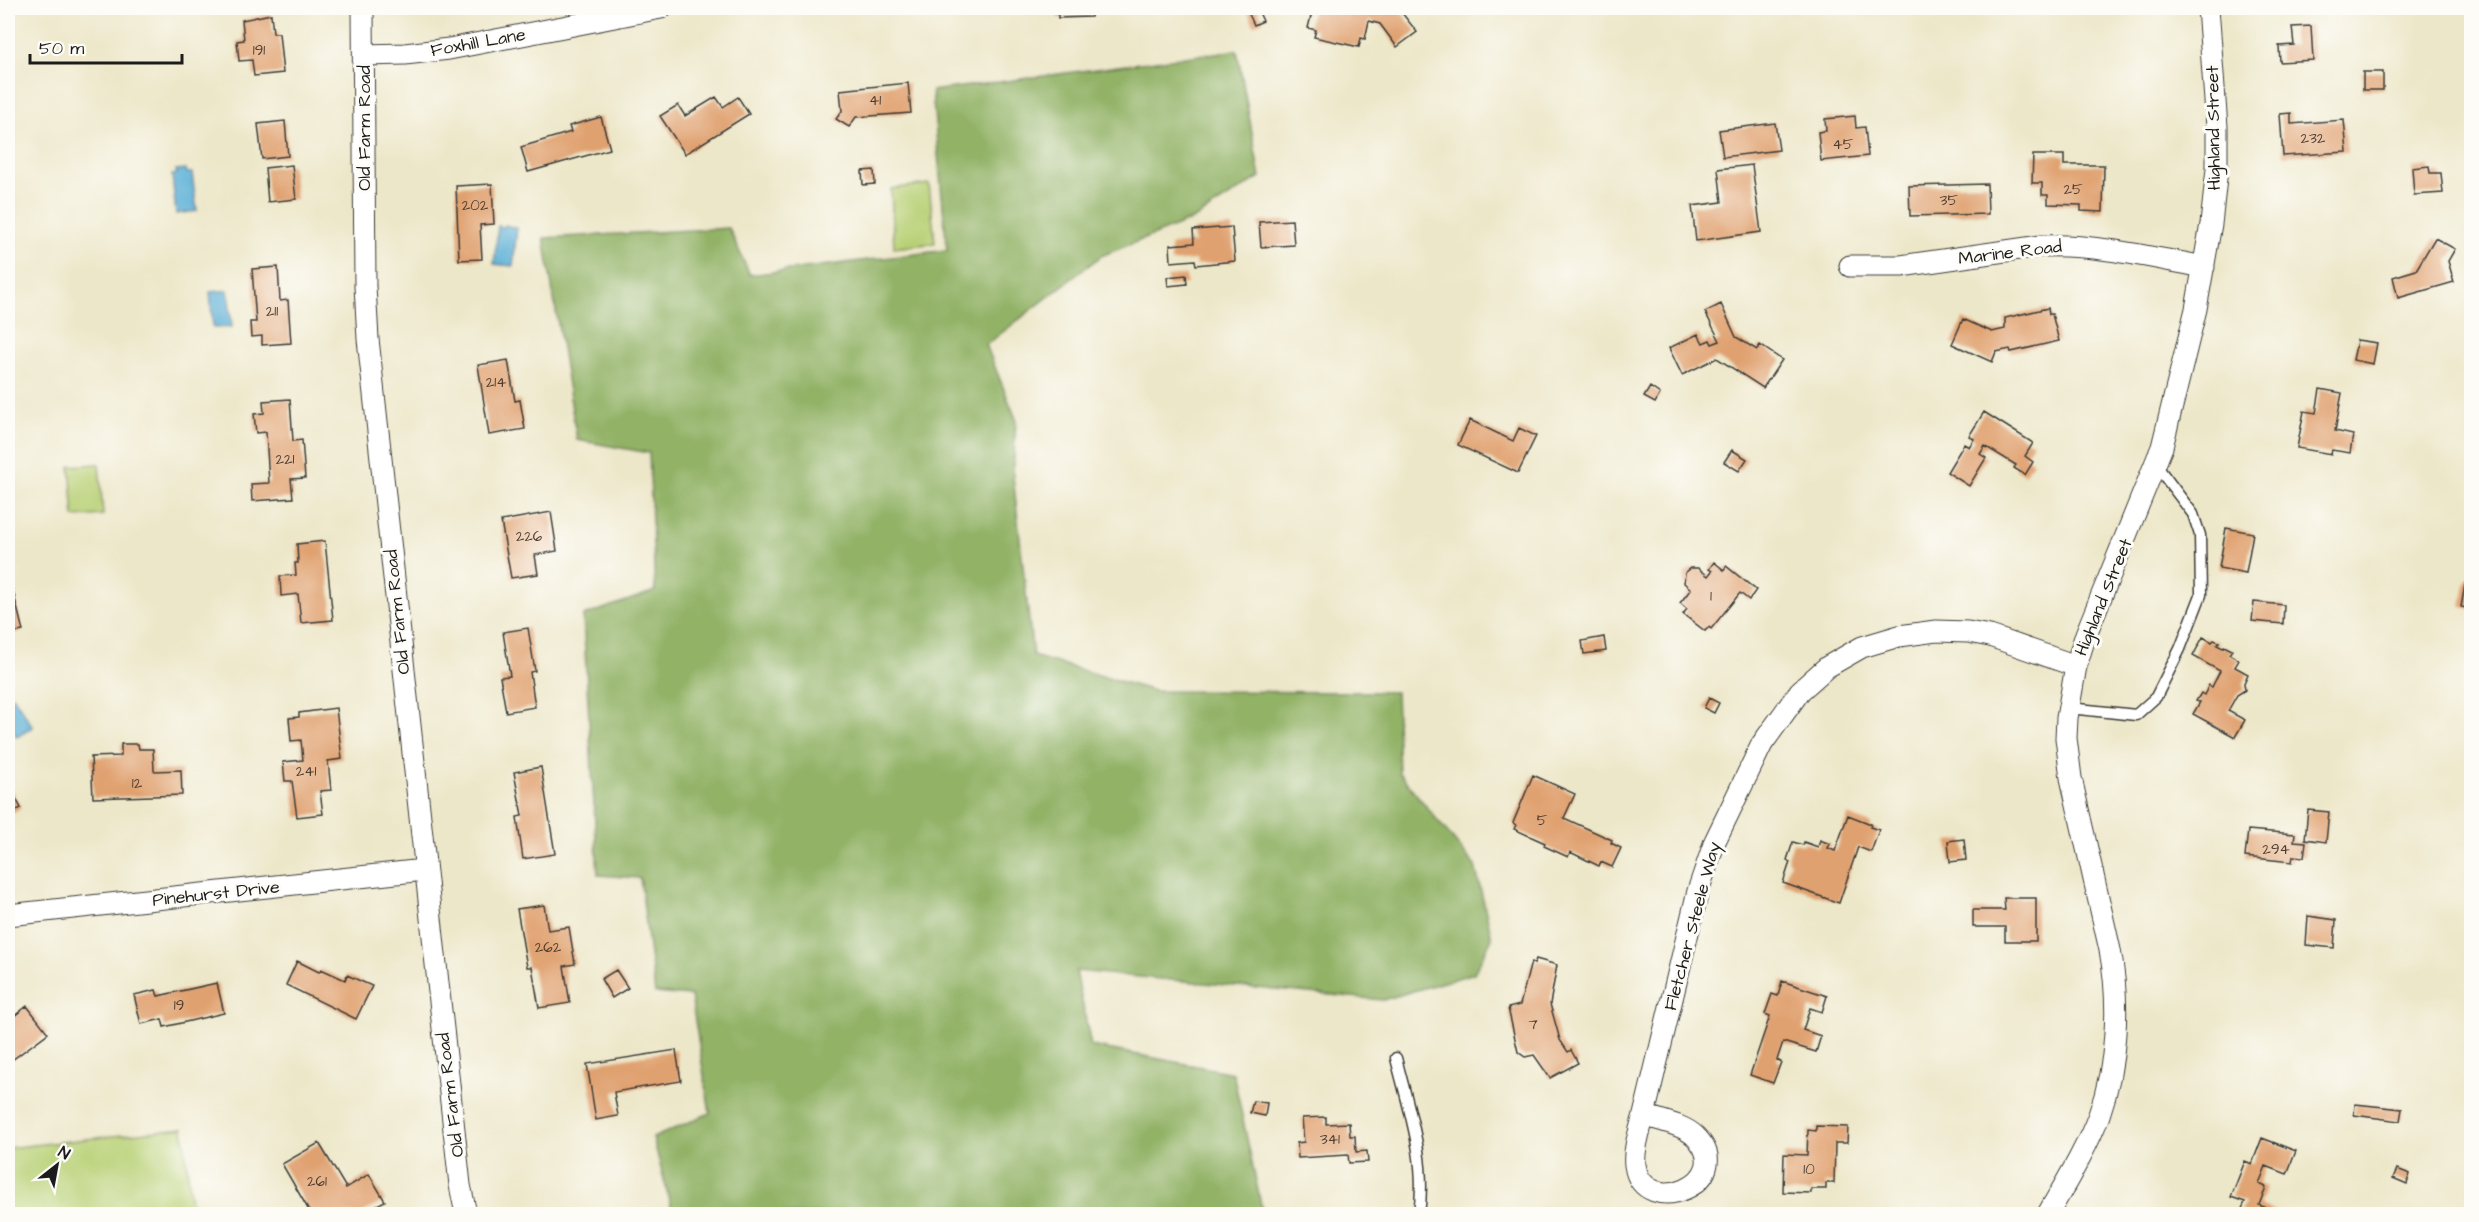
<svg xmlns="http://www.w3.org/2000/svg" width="2479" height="1222" viewBox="0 0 2479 1222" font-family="'Architects Daughter',sans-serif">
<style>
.green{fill:#b8d075;stroke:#6a7648;stroke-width:1.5}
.forest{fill:#92b266;stroke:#576741;stroke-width:1.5}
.water{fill:#5aafd6;stroke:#3b6679;stroke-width:1.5}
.building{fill:#e0a170}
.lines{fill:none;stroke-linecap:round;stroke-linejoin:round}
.lane-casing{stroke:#3b3a36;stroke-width:13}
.street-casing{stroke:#3b3a36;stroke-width:23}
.lane{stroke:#fff;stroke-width:10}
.street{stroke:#fff;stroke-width:21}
.labels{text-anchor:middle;stroke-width:6;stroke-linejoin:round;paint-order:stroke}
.number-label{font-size:15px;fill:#4d3d31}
.street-label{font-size:18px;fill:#1c1c1c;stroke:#fdfcf7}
</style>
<rect width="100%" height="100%" fill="#fdfcf7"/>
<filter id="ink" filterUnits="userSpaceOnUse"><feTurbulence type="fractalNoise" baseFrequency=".0167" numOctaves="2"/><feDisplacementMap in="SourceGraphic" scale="12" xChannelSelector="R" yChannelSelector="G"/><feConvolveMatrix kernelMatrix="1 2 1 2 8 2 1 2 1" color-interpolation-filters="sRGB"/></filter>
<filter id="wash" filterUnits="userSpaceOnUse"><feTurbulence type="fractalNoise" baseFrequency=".008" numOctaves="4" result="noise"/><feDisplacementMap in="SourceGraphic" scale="24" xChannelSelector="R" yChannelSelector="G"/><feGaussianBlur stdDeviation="1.35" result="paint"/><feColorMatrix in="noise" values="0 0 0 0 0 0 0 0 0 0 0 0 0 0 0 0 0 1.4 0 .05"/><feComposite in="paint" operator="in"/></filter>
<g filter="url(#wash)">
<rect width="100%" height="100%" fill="#ede7c9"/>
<path class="green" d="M 929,184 L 935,243 L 894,248 L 891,189 Z
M 99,464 L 103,515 L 74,517 L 70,466 Z
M 183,1128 L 192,1214 L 8,1214 L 8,1148 Z"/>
<path class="forest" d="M 1237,50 L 1260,177 L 1194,219 L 1101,256 L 986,345 L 1016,419 L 1013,476 L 1033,656 L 1154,691 L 1396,692 L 1399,773 L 1475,866 L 1492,938 L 1474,973 L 1383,1000 L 1076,971 L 1091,1046 L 1233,1073 L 1263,1214 L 673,1214 L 653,1138 L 710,1113 L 691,996 L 655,993 L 640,878 L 598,875 L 583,616 L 655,591 L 649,453 L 577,440 L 544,238 L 729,228 L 750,275 L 947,250 L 932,91 Z"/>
<path class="water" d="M 186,169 L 187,173 L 192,173 L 197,211 L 176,214 L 172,175 L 177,174 L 176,170 Z
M 505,225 L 517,228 L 513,266 L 494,264 L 498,226 L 504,227 Z
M 228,290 L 232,327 L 213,328 L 210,292 Z
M 13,696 L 33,727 L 17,737 L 8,722 L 8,700 Z"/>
<g id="blocks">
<path class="building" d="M 1057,8 L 1091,8 L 1091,17 L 1058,18 Z
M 1257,8 L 1263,21 L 1254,25 L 1248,12 Z
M 1313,8 L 1398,8 L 1417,32 L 1397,47 L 1380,24 L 1369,21 L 1365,39 L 1361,38 L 1359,47 L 1314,37 L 1316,30 L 1308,28 Z
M 271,14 L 273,33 L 279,33 L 283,73 L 254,76 L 252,60 L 239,61 L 237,41 L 244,40 L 242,20 Z
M 2311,26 L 2313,60 L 2280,62 L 2279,46 L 2294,45 L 2292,27 Z
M 2363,72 L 2383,72 L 2383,90 L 2363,90 Z
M 908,83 L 911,113 L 856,117 L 849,127 L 836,119 L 842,111 L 840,90 Z
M 716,97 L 723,107 L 738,97 L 749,114 L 685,154 L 660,116 L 678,105 L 685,116 Z
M 2291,113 L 2291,124 L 2344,120 L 2347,152 L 2283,156 L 2280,114 Z
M 1855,116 L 1856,128 L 1865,127 L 1868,156 L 1821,161 L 1818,132 L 1826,131 L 1825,119 Z
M 601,117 L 610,149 L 528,172 L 521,147 L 571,132 L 569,126 Z
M 285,121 L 288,156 L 262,159 L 258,124 Z
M 1775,123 L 1779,150 L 1723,157 L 1719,130 Z
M 2033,155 L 2064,155 L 2064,165 L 2104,165 L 2103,212 L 2081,211 L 2081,205 L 2048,204 L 2048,195 L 2042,195 L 2042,183 L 2032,183 Z
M 292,165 L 296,199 L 268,202 L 265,168 Z
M 1752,165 L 1761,232 L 1696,241 L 1692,206 L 1722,202 L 1718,169 Z
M 2429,166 L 2430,173 L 2441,173 L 2443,193 L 2414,195 L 2412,168 Z
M 874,170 L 875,184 L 863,185 L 862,171 Z
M 492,184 L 494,224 L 480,225 L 482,259 L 459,260 L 456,186 Z
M 1987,184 L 1988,214 L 1910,216 L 1909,186 Z
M 1292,220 L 1294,245 L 1261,247 L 1259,222 Z
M 1232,227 L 1235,261 L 1196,265 L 1195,260 L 1171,262 L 1170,245 L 1194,243 L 1193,230 Z
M 2435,238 L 2455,249 L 2448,261 L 2454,282 L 2398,298 L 2393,277 L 2416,270 Z
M 278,267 L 280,301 L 288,300 L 291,343 L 262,345 L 262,336 L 251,337 L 250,322 L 256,322 L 252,269 Z
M 1186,275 L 1187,284 L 1168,286 L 1167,277 Z
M 1721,304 L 1736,337 L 1757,350 L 1760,345 L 1782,360 L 1763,388 L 1717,358 L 1682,375 L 1669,348 L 1698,334 L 1703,343 L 1710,340 L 1712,344 L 1720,341 L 1705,312 Z
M 2048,308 L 2049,314 L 2052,314 L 2059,341 L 2011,352 L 2010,349 L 1996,352 L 1992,362 L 1952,344 L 1963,319 L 1992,332 L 2005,329 L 2005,318 Z
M 2357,340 L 2377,343 L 2373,364 L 2353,360 Z
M 508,360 L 515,401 L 520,400 L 525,429 L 489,435 L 478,365 Z
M 1650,387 L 1660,394 L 1655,403 L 1644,397 Z
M 2320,389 L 2342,393 L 2335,431 L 2353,435 L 2350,453 L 2332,450 L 2331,454 L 2297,448 L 2304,411 L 2316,413 Z
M 290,399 L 293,441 L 302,440 L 305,478 L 291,479 L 293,498 L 252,501 L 251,484 L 269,483 L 266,432 L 256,433 L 254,414 L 264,413 L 263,401 Z
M 1984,412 L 2033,443 L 2025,456 L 2033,462 L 2025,475 L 2014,468 L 2016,465 L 1985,446 L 1980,454 L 1986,458 L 1969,486 L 1947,472 L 1964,444 L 1969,447 L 1974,439 L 1969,436 Z
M 1470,420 L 1513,441 L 1519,428 L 1536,436 L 1518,473 L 1458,445 Z
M 1732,450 L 1747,459 L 1739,471 L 1724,462 Z
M 551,512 L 557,551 L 535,555 L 538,574 L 511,578 L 501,521 Z
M 2226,528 L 2253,533 L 2246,573 L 2219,568 Z
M 325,541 L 333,620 L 301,623 L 298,594 L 281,596 L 280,576 L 296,575 L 295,563 L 298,563 L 297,544 Z
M 1714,562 L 1724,570 L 1726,566 L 1756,590 L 1749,600 L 1740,593 L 1711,629 L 1709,627 L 1705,631 L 1683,614 L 1687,609 L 1680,603 L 1691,589 L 1684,583 L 1685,573 L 1691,568 L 1698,568 L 1708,576 L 1712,571 L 1709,569 Z
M 8,571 L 23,631 L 8,634 Z
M 2466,579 L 2472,580 L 2472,609 L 2461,607 Z
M 2254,602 L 2284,605 L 2283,624 L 2252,621 Z
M 528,628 L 535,671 L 530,672 L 535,707 L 506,712 L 500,677 L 510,676 L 503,632 Z
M 1604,637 L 1606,651 L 1584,654 L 1582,641 Z
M 2203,637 L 2212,642 L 2214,640 L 2219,642 L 2217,645 L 2223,648 L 2224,646 L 2232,650 L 2229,654 L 2239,660 L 2235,667 L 2248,674 L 2244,683 L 2245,690 L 2237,695 L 2228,711 L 2245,720 L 2235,737 L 2193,714 L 2200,702 L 2196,701 L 2201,693 L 2204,695 L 2209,685 L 2212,687 L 2220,671 L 2193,656 Z
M 1709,698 L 1719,703 L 1714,713 L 1704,708 Z
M 336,708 L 342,759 L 328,761 L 331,790 L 320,791 L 323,814 L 297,817 L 292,781 L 285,781 L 283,762 L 303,760 L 301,740 L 291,741 L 289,718 L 299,717 L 299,713 Z
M 121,744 L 138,744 L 139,749 L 153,749 L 154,771 L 181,770 L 182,795 L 93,798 L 91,757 L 121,756 Z
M 541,767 L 555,854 L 523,859 L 517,817 L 522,816 L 514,772 Z
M 1533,775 L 1575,794 L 1564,818 L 1612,840 L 1611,843 L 1621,848 L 1612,867 L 1601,862 L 1599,866 L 1570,852 L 1568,857 L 1544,846 L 1545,843 L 1514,829 L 1516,825 L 1513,823 Z
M 8,784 L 21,808 L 8,815 Z
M 2308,810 L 2329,812 L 2326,842 L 2305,839 Z
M 1848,815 L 1871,824 L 1870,827 L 1879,830 L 1871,852 L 1858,847 L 1839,903 L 1783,883 L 1790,862 L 1787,860 L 1793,842 L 1803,845 L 1804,842 L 1818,847 L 1820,840 L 1830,844 L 1828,848 L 1835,851 Z
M 2248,830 L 2295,834 L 2294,841 L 2306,842 L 2304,857 L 2293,856 L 2292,862 L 2245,857 Z
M 1964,839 L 1966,860 L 1950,862 L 1948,841 Z
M 2004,898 L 2036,898 L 2036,941 L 2005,941 L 2005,927 L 1973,927 L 1973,910 L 2005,910 Z
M 544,905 L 548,930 L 569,927 L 575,964 L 564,966 L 570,1003 L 539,1008 L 532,967 L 527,967 L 517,909 Z
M 2308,916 L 2336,920 L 2334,948 L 2306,945 Z
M 1536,959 L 1557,965 L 1550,1004 L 1560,1040 L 1568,1052 L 1571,1050 L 1578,1063 L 1550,1078 L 1534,1055 L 1525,1057 L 1518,1052 L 1508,1008 L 1520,1005 L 1531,962 L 1534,964 Z
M 297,961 L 319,972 L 321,969 L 345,980 L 347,975 L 372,986 L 356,1019 L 286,985 Z
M 616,970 L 628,988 L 612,998 L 601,979 Z
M 1782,981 L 1827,996 L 1822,1012 L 1810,1008 L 1803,1030 L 1821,1036 L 1816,1052 L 1783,1042 L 1777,1060 L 1781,1062 L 1773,1083 L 1750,1075 L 1770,1016 L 1765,1014 L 1772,994 L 1778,996 Z
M 217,983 L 224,1013 L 164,1027 L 162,1019 L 141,1024 L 134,995 L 156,990 L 158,996 Z
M 27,1006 L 48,1033 L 8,1063 L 8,1021 Z
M 676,1050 L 681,1081 L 614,1092 L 618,1116 L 596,1120 L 587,1064 Z
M 1253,1101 L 1267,1103 L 1265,1116 L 1250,1113 Z
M 2355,1104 L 2402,1109 L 2400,1121 L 2354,1115 Z
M 1326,1117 L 1326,1124 L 1349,1123 L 1350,1136 L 1355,1136 L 1356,1152 L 1367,1151 L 1368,1162 L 1349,1163 L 1348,1155 L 1298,1158 L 1297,1143 L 1304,1142 L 1302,1118 Z
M 1816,1126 L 1848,1127 L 1847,1143 L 1835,1143 L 1834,1183 L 1826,1183 L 1826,1189 L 1811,1189 L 1811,1193 L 1783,1192 L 1784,1154 L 1807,1155 L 1808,1130 L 1816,1131 Z
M 2262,1138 L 2296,1151 L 2287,1174 L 2266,1166 L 2259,1184 L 2266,1187 L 2259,1205 L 2282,1214 L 2250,1214 L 2241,1211 L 2245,1202 L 2231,1197 L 2245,1161 L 2252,1164 Z
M 319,1143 L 346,1188 L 369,1174 L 385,1201 L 360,1214 L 311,1214 L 282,1164 Z
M 2397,1169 L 2410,1174 L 2407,1184 L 2393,1178 Z"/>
</g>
</g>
<g filter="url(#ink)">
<use href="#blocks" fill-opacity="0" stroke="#3b3a36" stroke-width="1.5"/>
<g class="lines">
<defs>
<path id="lane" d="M 2069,708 L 2136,715 L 2156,697 L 2180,649 L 2201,595 L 2200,535 L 2193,514 L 2156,465
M 1396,1058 C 1409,1111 1427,1160 1419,1214"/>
<path id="street" d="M 363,8 L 365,286 L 368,339 L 460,1185 L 466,1214
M 364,55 L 405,54 L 449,49 L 661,8
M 1850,266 L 1901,266 L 2041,246 C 2096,244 2150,257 2204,267
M 8,915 L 424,870
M 1644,1115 C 1660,1121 1682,1124 1695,1136 C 1741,1181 1643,1222 1635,1165 C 1633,1149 1640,1130 1644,1115 L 1698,891 L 1715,841 L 1762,744 L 1800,691 L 1827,667 L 1862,647 L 1899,636 L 1936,631 L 1968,632 L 1990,636 L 2076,666
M 2048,1214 C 2066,1182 2086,1150 2099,1115 C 2117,1064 2120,1004 2110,950 L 2071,778 L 2066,738 L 2067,718 L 2076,666 L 2086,634 L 2162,447 L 2196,309 L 2211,224 L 2217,169 L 2217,127 L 2208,8"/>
</defs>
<use href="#lane" class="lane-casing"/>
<use href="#street" class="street-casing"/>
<use href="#lane" class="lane"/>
<use href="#street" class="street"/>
</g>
</g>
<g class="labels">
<g class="number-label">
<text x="259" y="55">191</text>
<text x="875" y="105">41</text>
<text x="2313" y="143">232</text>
<text x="1843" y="149">45</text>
<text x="2073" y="194">25</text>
<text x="1949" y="205">35</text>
<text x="475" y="210">202</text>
<text x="272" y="316">211</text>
<text x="496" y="387">214</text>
<text x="285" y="464">221</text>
<text x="529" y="541">226</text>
<text x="1711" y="601">1</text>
<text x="306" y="776">241</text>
<text x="137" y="788">12</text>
<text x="1542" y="825">5</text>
<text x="2276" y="854">294</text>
<text x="548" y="952">262</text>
<text x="179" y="1010">19</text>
<text x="1533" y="1029">7</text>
<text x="1330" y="1144">341</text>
<text x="1809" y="1174">10</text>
<text x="317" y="1186">261</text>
</g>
<g class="street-label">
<text transform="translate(478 42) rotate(-10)" y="6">Foxhill Lane</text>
<text transform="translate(364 128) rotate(-90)" y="6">Old Farm Road</text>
<text transform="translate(2213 128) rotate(-91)" y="6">Highland Street</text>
<text transform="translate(2010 252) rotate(-7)" y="6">Marine Road</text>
<text transform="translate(2103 597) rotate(-68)" y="6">Highland Street</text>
<text transform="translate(397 612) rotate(-96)" y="6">Old Farm Road</text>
<text transform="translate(216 893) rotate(-6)" y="6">Pinehurst Drive</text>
<text transform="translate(1692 926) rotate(-75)" y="6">Fletcher Steele Way</text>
<text transform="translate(450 1095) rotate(-97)" y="6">Old Farm Road</text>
</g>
</g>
<rect width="2479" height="1222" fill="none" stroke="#fdfcf7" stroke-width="30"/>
<g transform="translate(57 1165) rotate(31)" stroke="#fdfcf7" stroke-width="4.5" paint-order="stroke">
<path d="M0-4.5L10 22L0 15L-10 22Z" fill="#1c1c1c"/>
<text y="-9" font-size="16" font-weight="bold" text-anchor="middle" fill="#1c1c1c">N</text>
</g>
<path d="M30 54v9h152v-9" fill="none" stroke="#1c1c1c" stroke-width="3"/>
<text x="39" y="54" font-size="18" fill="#1c1c1c" stroke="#fdfcf7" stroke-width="4.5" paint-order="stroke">50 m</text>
</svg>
